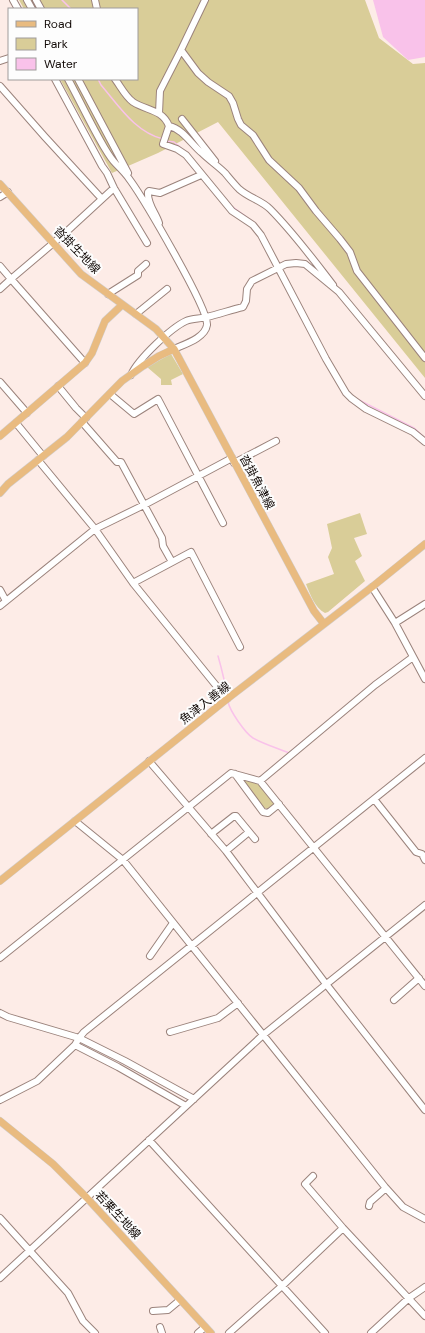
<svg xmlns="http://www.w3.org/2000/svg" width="425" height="1333" viewBox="0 0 425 1333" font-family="'DM Sans','Noto Sans JP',sans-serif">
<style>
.green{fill:#d9cd98}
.water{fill:#f9c2ea}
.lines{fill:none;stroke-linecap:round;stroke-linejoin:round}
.stream{stroke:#f9c2ea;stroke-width:1.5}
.minor-casing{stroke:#9b837c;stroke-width:8}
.major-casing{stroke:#d0cece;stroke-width:8}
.minor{stroke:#fff;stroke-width:6}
.major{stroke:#e9bb80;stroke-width:7}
.labels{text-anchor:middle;stroke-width:4;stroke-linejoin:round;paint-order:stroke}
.street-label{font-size:12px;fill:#130b08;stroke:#fdfdfd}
</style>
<rect width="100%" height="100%" fill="#fdece7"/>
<path class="green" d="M 19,0 L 365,0 L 379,38 L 413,64 L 425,63 L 425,378 L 218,122 L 158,153 L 112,173 L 60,79 L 137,79 L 137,9 L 24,9 Z
M 171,354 L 183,374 L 171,380 L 172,385 L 161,385 L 161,379 L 147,367 Z
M 360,513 L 367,534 L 354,538 L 362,556 L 355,561 L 365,581 L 328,612 L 325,613 C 315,608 310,594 306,584 L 334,574 L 328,557 L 332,548 L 327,524 Z
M 241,779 L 258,782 L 275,804 L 268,809 L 264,808 Z"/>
<path class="water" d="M 373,0 L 425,0 L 425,57 L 408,60 L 383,37 Z"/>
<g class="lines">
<path class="stream" d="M 62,0 L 71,9
M 98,79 L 101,85 C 119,106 135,132 163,139
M 166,141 L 174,142 L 181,148
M 230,205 L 256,224
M 359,400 L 414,428 L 425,438
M 218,656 L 221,667 L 228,696
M 228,702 C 230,711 245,733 253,738 C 264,744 277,748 289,753 L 302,742"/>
<defs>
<path id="minor" d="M 13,0 L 18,9
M 27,0 L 32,9
M 36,0 L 41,9
M 95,0 L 97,9
M 181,50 L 205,0
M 0,61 L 9,58
M 55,79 L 102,166 L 107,173 L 114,188 L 147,243
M 68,79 C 80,101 91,125 104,147 C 107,152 111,159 116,164 C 121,169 126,174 130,180 C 143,198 209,309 207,325 C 205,338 185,344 174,349
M 78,79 L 128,173
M 115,79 C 121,87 125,96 133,102 C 147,111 162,109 169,126 L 163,144 L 177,149 L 186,155 L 232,211 L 253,225 L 261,235 L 326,359 L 346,393 L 351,398 L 366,409 L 413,432 L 425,442
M 0,86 L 45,137 L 102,199
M 159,113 L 160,91 L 181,50 L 198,73 L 208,82 L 229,96 L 233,103 L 238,119 L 241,125 L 253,135 L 269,160 L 299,188 L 316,211 L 340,239 L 350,252 L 357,271 L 425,358
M 182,119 L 215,161
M 169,126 C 183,129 191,144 202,153 C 209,160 218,166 225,173 C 230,179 234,184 239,189 C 249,198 261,200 270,209 C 293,232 313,259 333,285
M 0,197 L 8,192
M 159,223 C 156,213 147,204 148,192 L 149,191 L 160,193 L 201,175
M 0,266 L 11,279 L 0,289
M 108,294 L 138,275 L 138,271 L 146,264
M 136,314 L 167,289
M 85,363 L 11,279 L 64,234 L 114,188
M 131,375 C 138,359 171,328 186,321 C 192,318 200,319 207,317 C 219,314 231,310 243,307 L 246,301 L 247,289 L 252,281 L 286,264 L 296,263 L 305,264 L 339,292 L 425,396
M 0,382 L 27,413
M 58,386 L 76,408 L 86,418
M 110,394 L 134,414 L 158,399 L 223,523
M 82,422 L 117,462 L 121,462 L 162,538 L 163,546 L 172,562
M 16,423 L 43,456
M 38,460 L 95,529 L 133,583 L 227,699
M 234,463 L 276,441
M 133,583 L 191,552 L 240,647
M 372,587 L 395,623 L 425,679
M 0,590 L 6,601
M 0,606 L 95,529 L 144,505 L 232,458
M 395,623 L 425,604
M 149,761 L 226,851 L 326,984 L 425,1110
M 235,774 L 263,812 L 268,813 L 279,804
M 260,781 L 375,685 L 413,657
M 374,799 L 416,852 L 422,854 L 425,860
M 75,821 L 123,860 L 385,1187 L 403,1207 L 425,1219
M 211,834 L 234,816 L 236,816 L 255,839
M 226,851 L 249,832
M 150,956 L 173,923
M 0,958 L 231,773 L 260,781 L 425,986
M 394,1000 L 419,978
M 0,1013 L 8,1017 L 79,1038 L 125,1061 L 194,1099
M 170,1032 L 218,1018 L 238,1003
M 75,1045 L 118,1067 L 186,1106
M 0,1100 L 37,1081 L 75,1045 L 79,1038 L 84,1032 L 425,758
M 149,1140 L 325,1333
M 313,1176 L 305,1184 L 343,1228 L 425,1316
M 369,1206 L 370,1202 L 386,1188
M 0,1218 L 68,1293 L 83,1321 L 95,1333
M 0,1278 L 263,1035 L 425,905
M 153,1311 L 168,1310 L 180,1300
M 160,1327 L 162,1333
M 198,1333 L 205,1327
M 229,1333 L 282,1286 L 343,1228
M 371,1333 L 409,1298 L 425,1287"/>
<path id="major" d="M 0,184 L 81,274 L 156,329 L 174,349 L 314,611 L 324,624
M 0,436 L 85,363 L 92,353 L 105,321 L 122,305
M 0,493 L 8,484 L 67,437 L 122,381 L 143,366 L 159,356 L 174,349
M 0,881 L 227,699 L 372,587 L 425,544
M 0,1121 L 53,1164 L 87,1198 L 211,1333"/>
</defs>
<use href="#minor" class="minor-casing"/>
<use href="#major" class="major-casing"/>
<use href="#minor" class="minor"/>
<use href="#major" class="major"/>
</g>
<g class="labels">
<g class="street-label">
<text transform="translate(77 250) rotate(46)" y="4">沓掛生地線</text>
<text transform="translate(257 482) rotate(62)" y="4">沓掛魚津線</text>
<text transform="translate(205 703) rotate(-38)" y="4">魚津入善線</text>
<text transform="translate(118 1215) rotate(47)" y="4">若栗生地線</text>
</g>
</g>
<rect x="8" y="8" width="130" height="72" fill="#fdfdfd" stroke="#9f9c9b"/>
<rect x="16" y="21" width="20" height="6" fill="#e9bb80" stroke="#9f9c9b"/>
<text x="44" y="28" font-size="12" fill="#130b08">Road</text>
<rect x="16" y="38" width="20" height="12" fill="#d9cd98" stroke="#9f9c9b"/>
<text x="44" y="48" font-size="12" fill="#130b08">Park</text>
<rect x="16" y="58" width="20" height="12" fill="#f9c2ea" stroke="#9f9c9b"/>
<text x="44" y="68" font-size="12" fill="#130b08">Water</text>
</svg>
